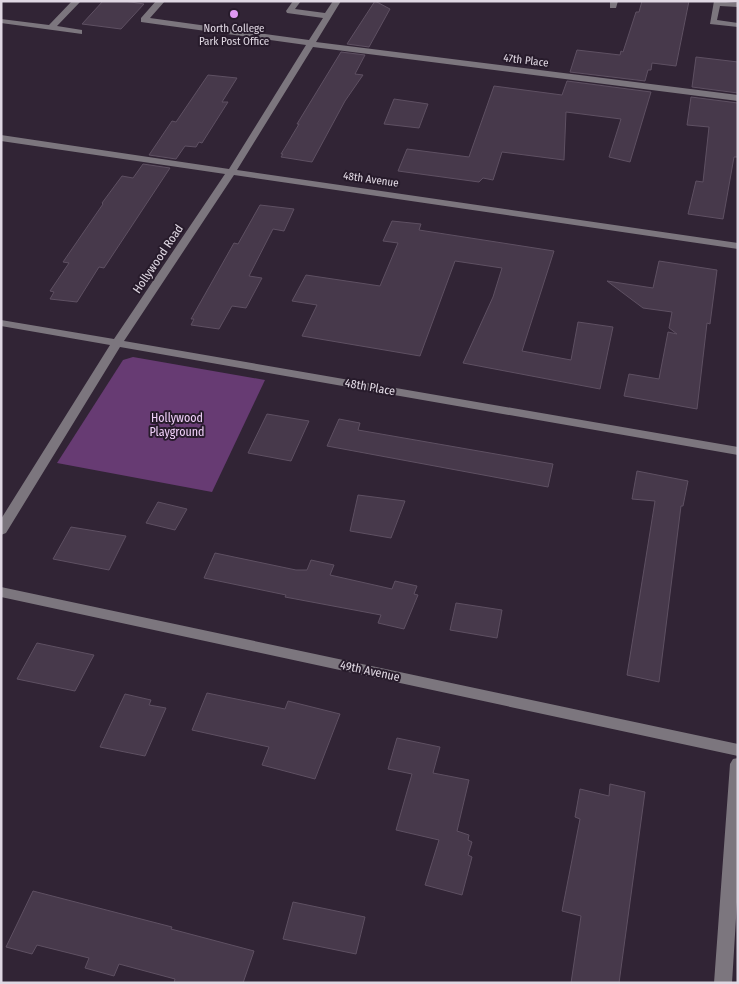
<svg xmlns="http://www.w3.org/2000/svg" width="739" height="984" viewBox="0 0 739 984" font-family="'Fira Sans Condensed',sans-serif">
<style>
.green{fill:#673b73}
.building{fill:#47394b;stroke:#5e5062}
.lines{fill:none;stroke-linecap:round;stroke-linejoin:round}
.minor{fill:#7c767e;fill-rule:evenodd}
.poi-dot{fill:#df98f2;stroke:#271b2b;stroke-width:2}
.labels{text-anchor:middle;stroke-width:4;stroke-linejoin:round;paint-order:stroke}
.far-poi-label{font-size:11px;fill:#e0d8e3;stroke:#271b2b}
.far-street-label{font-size:11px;fill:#e0d8e3;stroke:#271b2b}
.street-label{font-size:12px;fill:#e0d8e3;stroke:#271b2b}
.park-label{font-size:12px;fill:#f0d0f9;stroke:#271b2b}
</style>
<rect width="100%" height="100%" fill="#312435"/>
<path class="green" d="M 133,357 L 265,380 L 212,492 L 57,463 L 123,360 Z"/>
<path class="building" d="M 103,1 L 124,1 L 144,4 L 121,29 L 82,24 Z
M 375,1 L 390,9 L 369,47 L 347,44 Z
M 642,1 L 689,1 L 676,66 L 652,63 L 651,70 L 648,70 L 645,81 L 570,72 L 577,50 L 620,55 L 621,51 L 623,52 L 636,12 L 639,12 Z
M 341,52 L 365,55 L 355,74 L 363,75 L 345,101 L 312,162 L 281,157 L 283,154 L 281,154 L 299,124 L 297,124 Z
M 696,57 L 738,62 L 738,93 L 692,87 Z
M 208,75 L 237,78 L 222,102 L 228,102 L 202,143 L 199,142 L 196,147 L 185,146 L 176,159 L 149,155 L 172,121 L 176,122 Z
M 567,81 L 651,92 L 630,162 L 609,157 L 621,119 L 566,112 L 564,160 L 502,152 L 493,180 L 483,178 L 479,182 L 398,171 L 407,149 L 469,157 L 494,86 L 562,95 Z
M 691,97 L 738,103 L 738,157 L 734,157 L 723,219 L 688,214 L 696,181 L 703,182 L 709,127 L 687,125 Z
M 394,99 L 428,104 L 419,128 L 384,124 Z
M 143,164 L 170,168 L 104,268 L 99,267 L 77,302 L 50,299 L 54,292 L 50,291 L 69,263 L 63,262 L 103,204 L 102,203 L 122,176 L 133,178 Z
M 260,205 L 294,209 L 284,231 L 273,229 L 249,276 L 262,278 L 246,308 L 232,306 L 219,329 L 191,325 L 194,319 L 191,319 L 234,243 L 238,244 Z
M 392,221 L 421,224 L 419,230 L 554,251 L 522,351 L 571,360 L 578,322 L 613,327 L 600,389 L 463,363 L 493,297 L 502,268 L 455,261 L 420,356 L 302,336 L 317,305 L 292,301 L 306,275 L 380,286 L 398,243 L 383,241 Z
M 659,261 L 717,270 L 710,324 L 707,323 L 697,409 L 624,396 L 629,374 L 659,379 L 668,332 L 677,334 L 669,328 L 672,312 L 643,308 L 607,281 L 653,288 Z
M 267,414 L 309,421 L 291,461 L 248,453 Z
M 339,419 L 360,423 L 358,430 L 553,464 L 548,487 L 327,446 Z
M 637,471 L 688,481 L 683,506 L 681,506 L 659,682 L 627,675 L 655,501 L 632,499 Z
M 358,495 L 405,501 L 391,538 L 350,531 Z
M 158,502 L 187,509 L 175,530 L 146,523 Z
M 71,527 L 126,536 L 109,570 L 53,559 Z
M 215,553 L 296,570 L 307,570 L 311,560 L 334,565 L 330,575 L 392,589 L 395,581 L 417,586 L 414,594 L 418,595 L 404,629 L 378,623 L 381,615 L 285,597 L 286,595 L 204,578 Z
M 456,603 L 502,610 L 497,638 L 450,630 Z
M 37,643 L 94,655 L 75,691 L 17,679 Z
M 207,693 L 285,709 L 288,701 L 340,714 L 315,779 L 262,765 L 269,747 L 192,730 Z
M 125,694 L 151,700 L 149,705 L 166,708 L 145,756 L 100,747 Z
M 397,738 L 440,747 L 433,773 L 469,780 L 457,831 L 469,835 L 468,840 L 472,842 L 468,855 L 472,857 L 462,895 L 425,885 L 439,840 L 396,830 L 412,774 L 388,769 Z
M 610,784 L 645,792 L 619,983 L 571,983 L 581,916 L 562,911 L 580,819 L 575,817 L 580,789 L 609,796 Z
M 33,891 L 172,927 L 171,929 L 254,951 L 243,983 L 174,983 L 175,979 L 119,964 L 114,976 L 85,968 L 89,958 L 37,945 L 32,954 L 6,947 Z
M 293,902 L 365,917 L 356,954 L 283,939 Z"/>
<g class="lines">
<path class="minor" d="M 72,1 L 81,1 L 57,26 L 82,30 L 82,34 L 1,23 L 1,19 L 49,25 Z
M 156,1 L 165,1 L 150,18 L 309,40 L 323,18 L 287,13 L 286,11 L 293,1 L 301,1 L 295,9 L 325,13 L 333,1 L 341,1 L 316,42 L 738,95 L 738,101 L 313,47 L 237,170 L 738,243 L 738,249 L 234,175 L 124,341 L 738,447 L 738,455 L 120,347 L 6,533 L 1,535 L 1,519 L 110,345 L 1,326 L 1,320 L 114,339 L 225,174 L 1,141 L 1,135 L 229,169 L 306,45 L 141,22 L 141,18 Z
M 610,1 L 618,1 L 616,8 L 610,8 Z
M 714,1 L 738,3 L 738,7 L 720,6 L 717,20 L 738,23 L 738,27 L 710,24 Z
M 1,587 L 738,744 L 738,756 L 1,597 Z
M 738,758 L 738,886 L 732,983 L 714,983 L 730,764 L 733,759 Z"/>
</g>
<circle class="poi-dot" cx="234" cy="14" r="5"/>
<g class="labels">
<g class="far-poi-label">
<text x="234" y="32">North College<tspan x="234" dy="13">Park Post Office</tspan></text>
</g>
<g class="far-street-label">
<text transform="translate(526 60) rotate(7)" y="4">47th Place</text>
<text transform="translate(371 179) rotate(8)" y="4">48th Avenue</text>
</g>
<g class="street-label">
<text transform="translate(158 259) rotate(-56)" y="4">Hollywood Road</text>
<text transform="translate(370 387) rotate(10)" y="4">48th Place</text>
<text transform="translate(370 671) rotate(12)" y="4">49th Avenue</text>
</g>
<g class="park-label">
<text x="177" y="422">Hollywood<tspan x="177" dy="14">Playground</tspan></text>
</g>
</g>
<rect width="739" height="984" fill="none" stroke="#e0d8e3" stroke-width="5"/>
</svg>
